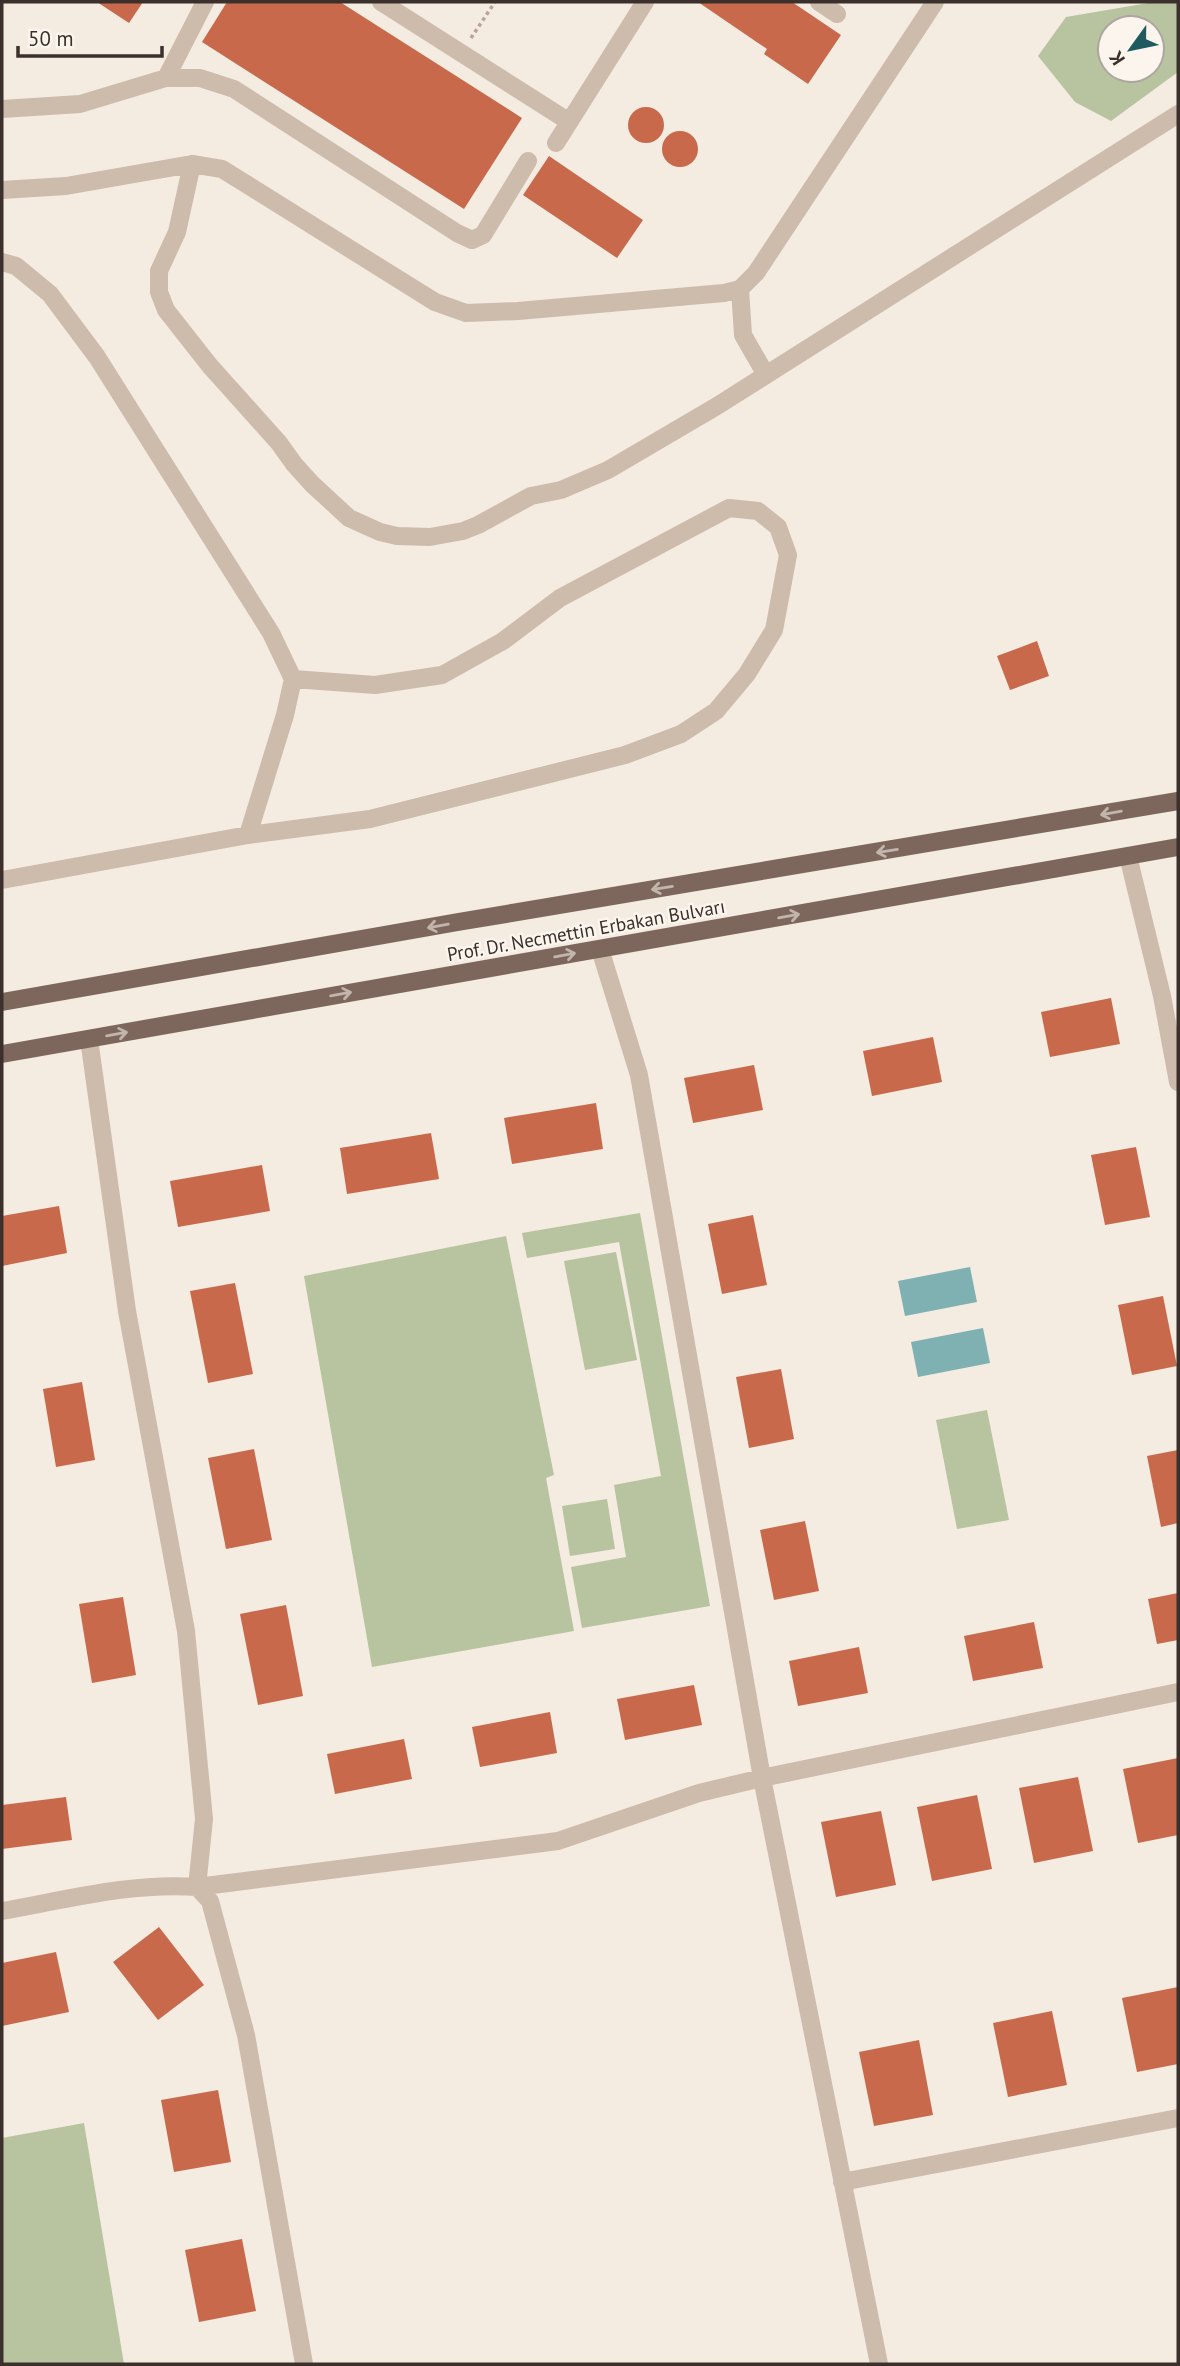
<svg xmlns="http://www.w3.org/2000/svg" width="1180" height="2366" viewBox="0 0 1180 2366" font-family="'PT Sans',sans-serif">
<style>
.green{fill:#b8c4a0;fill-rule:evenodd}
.water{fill:#7fb0b2}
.building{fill:#c8694b}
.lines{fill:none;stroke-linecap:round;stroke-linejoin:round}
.path{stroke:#b9a596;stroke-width:3.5;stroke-dasharray:3.5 3.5;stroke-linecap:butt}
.minor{stroke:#cdbbac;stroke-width:18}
.major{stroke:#7d675c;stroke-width:18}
.oneway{stroke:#c2b5ac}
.labels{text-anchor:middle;stroke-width:5;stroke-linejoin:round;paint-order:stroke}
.street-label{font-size:19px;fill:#3b302b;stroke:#fbf5ee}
</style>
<rect width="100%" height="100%" fill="#f4ebe1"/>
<path class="green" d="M 1154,2 L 1178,2 L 1178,72 L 1111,121 L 1075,102 L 1038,56 L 1066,17 ZM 1152,28 L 1152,70 L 1110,70 L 1110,28 Z
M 640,1213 L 710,1606 L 582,1628 L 571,1567 L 626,1557 L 614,1485 L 661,1476 L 619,1242 L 527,1258 L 522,1233 Z
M 506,1236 L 554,1475 L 546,1478 L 574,1631 L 372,1667 L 304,1276 Z
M 616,1252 L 637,1360 L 585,1370 L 564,1261 Z
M 987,1410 L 1009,1520 L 957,1529 L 936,1420 Z
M 607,1499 L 615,1549 L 570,1556 L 562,1506 Z
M 84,2123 L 124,2364 L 2,2364 L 2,2138 Z"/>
<path class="water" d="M 970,1267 L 977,1302 L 905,1316 L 898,1281 Z
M 983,1328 L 990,1363 L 918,1377 L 911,1342 Z"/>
<path class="building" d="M 97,2 L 143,2 L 129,23 Z
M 227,2 L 340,2 L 522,118 L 464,209 L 202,42 Z
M 698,2 L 792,2 L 841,35 L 808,84 L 764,54 L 767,49 Z
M628 125a18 18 0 1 1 36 0a18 18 0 1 1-36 0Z
M662 149a18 18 0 1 1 36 0a18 18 0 1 1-36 0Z
M 549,156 L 643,220 L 617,258 L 523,195 Z
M 1037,641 L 1049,676 L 1010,690 L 997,656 Z
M 1111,998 L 1120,1044 L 1050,1057 L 1041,1012 Z
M 933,1037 L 942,1082 L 872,1096 L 863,1051 Z
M 754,1065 L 763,1110 L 693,1123 L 684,1078 Z
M 596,1103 L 603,1149 L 512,1164 L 504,1118 Z
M 431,1133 L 439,1179 L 347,1194 L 340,1148 Z
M 1136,1147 L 1150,1217 L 1105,1225 L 1091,1155 Z
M 262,1165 L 270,1211 L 178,1227 L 170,1181 Z
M 59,1206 L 67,1253 L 2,1266 L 2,1216 Z
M 753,1215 L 767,1285 L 722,1294 L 708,1224 Z
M 235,1283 L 253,1374 L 208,1383 L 190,1291 Z
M 1163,1296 L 1177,1366 L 1132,1375 L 1118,1305 Z
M 781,1369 L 794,1439 L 749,1448 L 736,1377 Z
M 82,1382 L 95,1460 L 56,1467 L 43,1389 Z
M 254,1449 L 272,1540 L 226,1549 L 208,1458 Z
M 1178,1450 L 1178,1523 L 1161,1527 L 1147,1456 Z
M 805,1521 L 819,1591 L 774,1600 L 760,1530 Z
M 1178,1593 L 1178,1640 L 1157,1644 L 1148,1599 Z
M 123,1597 L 136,1675 L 92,1683 L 79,1604 Z
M 286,1605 L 303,1696 L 258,1705 L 240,1614 Z
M 1034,1622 L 1043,1668 L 973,1681 L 964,1636 Z
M 859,1647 L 868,1693 L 798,1706 L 789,1661 Z
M 694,1685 L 702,1725 L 625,1740 L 617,1699 Z
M 550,1712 L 557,1753 L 480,1767 L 472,1727 Z
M 404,1739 L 412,1779 L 335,1794 L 327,1754 Z
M 1178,1758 L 1178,1835 L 1138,1843 L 1123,1769 Z
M 1078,1777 L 1093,1851 L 1034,1863 L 1019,1788 Z
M 977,1795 L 992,1869 L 932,1881 L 917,1807 Z
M 66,1797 L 72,1840 L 2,1849 L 2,1805 Z
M 881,1811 L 896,1885 L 836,1897 L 821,1822 Z
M 159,1927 L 204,1985 L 158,2020 L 113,1962 Z
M 56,1952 L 69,2012 L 2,2026 L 2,1963 Z
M 1178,1987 L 1178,2064 L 1137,2072 L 1122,1998 Z
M 1052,2011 L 1067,2085 L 1008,2097 L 993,2023 Z
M 919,2040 L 933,2115 L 874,2126 L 859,2052 Z
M 218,2090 L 231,2162 L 174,2172 L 161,2100 Z
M 242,2239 L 256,2311 L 199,2322 L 185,2250 Z"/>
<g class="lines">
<path class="path" d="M 471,38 L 495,2"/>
<path class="minor" d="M 381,2 L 568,121
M 819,2 L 837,14
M 166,78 L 205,2
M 2,109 L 80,104 L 166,78 L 200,78 L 234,89 L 457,233 L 472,240 L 483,235 L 528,161
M 556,143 L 645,2
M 192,164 L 177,232 L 159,271 L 159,292 L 166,310 L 210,366 L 279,443 L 294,464 L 312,484 L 349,518 L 380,532 L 397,536 L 430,537 L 463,531 L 478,525 L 531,496 L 561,490 L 608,470 L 717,406 L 1178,114
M 2,190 L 66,186 L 192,164 L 222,169 L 435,302 L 466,313 L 518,311 L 724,293 L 740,289 L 756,273 L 935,2
M 2,262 L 16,266 L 50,294 L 97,357 L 271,633 L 293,679 L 285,715 L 248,835
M 740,289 L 743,335 L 766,375
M 1128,856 L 1162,996 L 1178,1082
M 2,880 L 248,835 L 370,819 L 625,755 L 681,734 L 716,711 L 747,674 L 774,630 L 788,555 L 778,527 L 758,511 L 729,508 L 560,598 L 503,641 L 442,675 L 375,685 L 293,679
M 600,949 L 639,1075 L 762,1778 L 879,2364
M 89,1039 L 127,1311 L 186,1631 L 204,1819 L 197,1887 L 558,1841 L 699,1793 L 762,1778 L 1178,1692
M 2,1911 C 65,1900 132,1882 197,1887 L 210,1901 L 246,2035 L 304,2364
M 842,2182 L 1178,2118"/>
<path class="major" d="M 2,1002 L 458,922 L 1178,801
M 2,1054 L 1178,847"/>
</g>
<defs><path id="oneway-shaft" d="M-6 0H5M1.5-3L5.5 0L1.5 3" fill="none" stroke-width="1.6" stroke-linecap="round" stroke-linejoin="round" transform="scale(1.75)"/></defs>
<g class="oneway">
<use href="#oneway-shaft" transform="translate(1111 813) rotate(170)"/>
<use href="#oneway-shaft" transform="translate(887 851) rotate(171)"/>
<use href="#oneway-shaft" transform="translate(662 888) rotate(171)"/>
<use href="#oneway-shaft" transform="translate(789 916) rotate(-10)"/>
<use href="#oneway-shaft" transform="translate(438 926) rotate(170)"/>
<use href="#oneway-shaft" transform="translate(565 955) rotate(-10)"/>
<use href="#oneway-shaft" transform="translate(341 994) rotate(-10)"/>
<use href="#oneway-shaft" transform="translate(117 1034) rotate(-10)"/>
</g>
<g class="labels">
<g class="street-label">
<text transform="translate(586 930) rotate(-10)" y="7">Prof. Dr. Necmettin Erbakan Bulvarı</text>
</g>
</g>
<rect width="1180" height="2366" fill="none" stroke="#3b302b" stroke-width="7"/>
<g transform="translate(1131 49) rotate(237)"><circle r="33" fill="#fbf5ee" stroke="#aea6a0" stroke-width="2"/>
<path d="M0-5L12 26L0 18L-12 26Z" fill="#1f5a5e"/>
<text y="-10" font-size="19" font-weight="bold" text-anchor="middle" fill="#3b302b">K</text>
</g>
<path d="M18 46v10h144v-10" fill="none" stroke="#3b302b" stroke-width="3.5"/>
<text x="28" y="46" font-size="21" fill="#3b302b" stroke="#fbf5ee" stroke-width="5" paint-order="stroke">50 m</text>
</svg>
